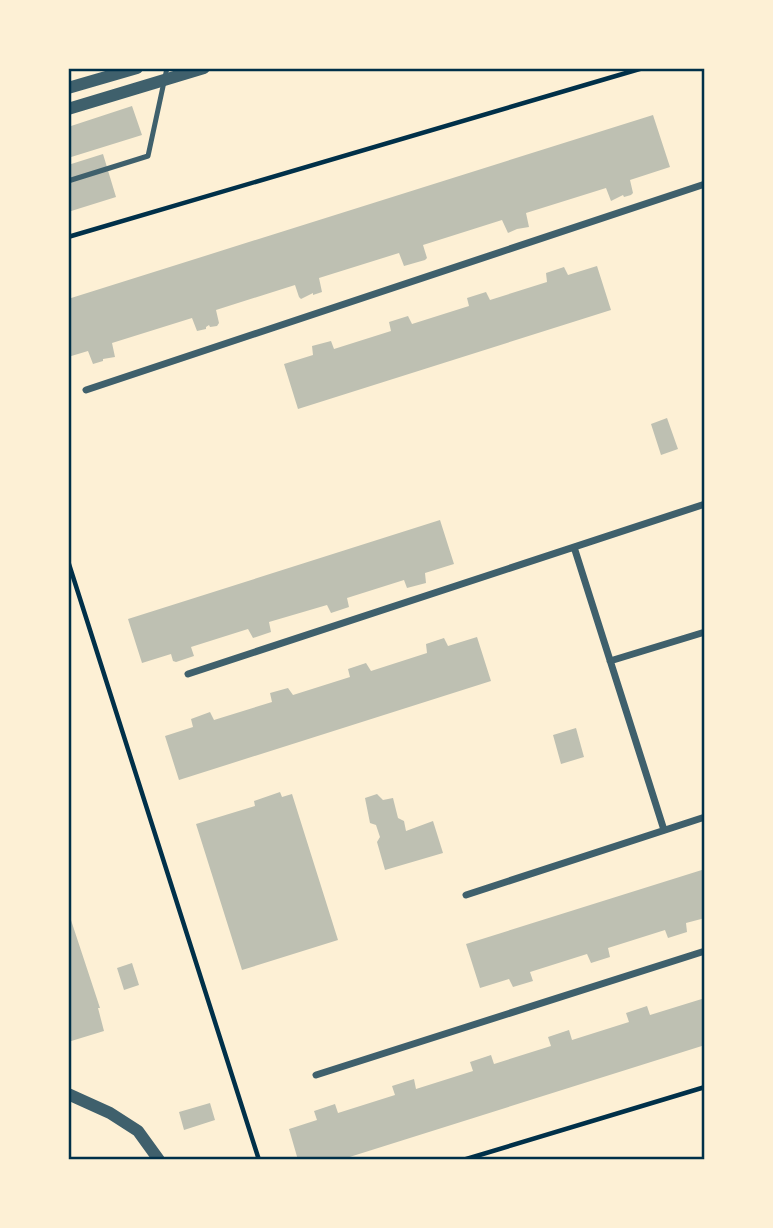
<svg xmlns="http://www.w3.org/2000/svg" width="773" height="1228" viewBox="0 0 773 1228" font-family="'Sofia Sans Condensed',sans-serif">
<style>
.building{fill:#bec0b2}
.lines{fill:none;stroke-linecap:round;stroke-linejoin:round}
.path{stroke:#003049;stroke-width:4.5}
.service{stroke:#3f606c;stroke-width:5}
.minor{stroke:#3f606c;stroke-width:7}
.tertiary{stroke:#3f606c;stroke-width:12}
.neatline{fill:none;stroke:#003049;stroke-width:2.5}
</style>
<rect width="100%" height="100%" fill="#fdf0d5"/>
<path class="building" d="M 132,106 L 142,135 L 68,158 L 68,127 Z
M 653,115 L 670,167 L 630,180 L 633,193 L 631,195 L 624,197 L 623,195 L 611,201 L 606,188 L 526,213 L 529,227 L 517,229 L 508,233 L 502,220 L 423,245 L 427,258 L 425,260 L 404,266 L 399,253 L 319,278 L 322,292 L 313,295 L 313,293 L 301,299 L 299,297 L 295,285 L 216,310 L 219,323 L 217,326 L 210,327 L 209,325 L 206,327 L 206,329 L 197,331 L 192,318 L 112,343 L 115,357 L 103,359 L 103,361 L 93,364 L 88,351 L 68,357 L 68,299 Z
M 103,154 L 116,197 L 68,212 L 68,165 Z
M 597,266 L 611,310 L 298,409 L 284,364 L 313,355 L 312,346 L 331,341 L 334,349 L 391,331 L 389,322 L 408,316 L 412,324 L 469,306 L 467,298 L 486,292 L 490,300 L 547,282 L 546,273 L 564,267 L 568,275 Z
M 667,418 L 678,449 L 661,455 L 651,424 Z
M 440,520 L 454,564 L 425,573 L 426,583 L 407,588 L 404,580 L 347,598 L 349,607 L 331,613 L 327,605 L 269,622 L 271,632 L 253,638 L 248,629 L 191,647 L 194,656 L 176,662 L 173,661 L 171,654 L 142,663 L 128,619 Z
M 477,637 L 491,681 L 179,780 L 165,736 L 193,727 L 191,719 L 210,712 L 214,720 L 272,702 L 270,693 L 288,688 L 293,695 L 350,677 L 348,669 L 366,663 L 371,671 L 427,653 L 426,644 L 444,638 L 448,646 Z
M 576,728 L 584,757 L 561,764 L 553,735 Z
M 280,792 L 282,797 L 292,794 L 338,940 L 242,970 L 196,824 L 255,806 L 254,801 Z
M 377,794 L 383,800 L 393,798 L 398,818 L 404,821 L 406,831 L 433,821 L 443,853 L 385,870 L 377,842 L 380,837 L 376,825 L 370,823 L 365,798 Z
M 705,869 L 705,918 L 686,923 L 687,932 L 668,938 L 665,930 L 608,948 L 610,957 L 591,963 L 587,954 L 530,972 L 533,981 L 513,987 L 509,979 L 480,988 L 466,944 Z
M 68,911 L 100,1008 L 98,1008 L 104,1031 L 68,1042 Z
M 132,963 L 139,985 L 124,990 L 117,968 Z
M 705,998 L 705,1045 L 340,1160 L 298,1160 L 289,1129 L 317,1120 L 314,1111 L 335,1104 L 338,1113 L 395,1095 L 392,1086 L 414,1079 L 416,1089 L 473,1071 L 470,1062 L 491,1055 L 494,1064 L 551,1046 L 548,1037 L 569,1030 L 572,1040 L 629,1022 L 626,1013 L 647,1006 L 650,1015 Z
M 210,1103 L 215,1120 L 184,1130 L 179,1112 Z"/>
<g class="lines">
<path class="path" d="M 68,237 L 643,68
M 68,561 L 259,1160
M 463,1160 L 705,1087"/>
<path class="service" d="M 68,181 L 148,156 L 167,68"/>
<path class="minor" d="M 86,390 L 705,184
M 574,547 L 664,830
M 610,661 L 705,632
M 188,674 L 705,504
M 466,895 L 705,817
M 316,1075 L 705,951"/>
<path class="tertiary" d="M 68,88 L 137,68
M 68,109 L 204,68
M 68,1094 L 110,1113 L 138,1131 L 159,1160"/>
</g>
<rect width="773" height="1228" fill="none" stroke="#fdf0d5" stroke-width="140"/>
<rect x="70" y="70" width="633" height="1088" class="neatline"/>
</svg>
